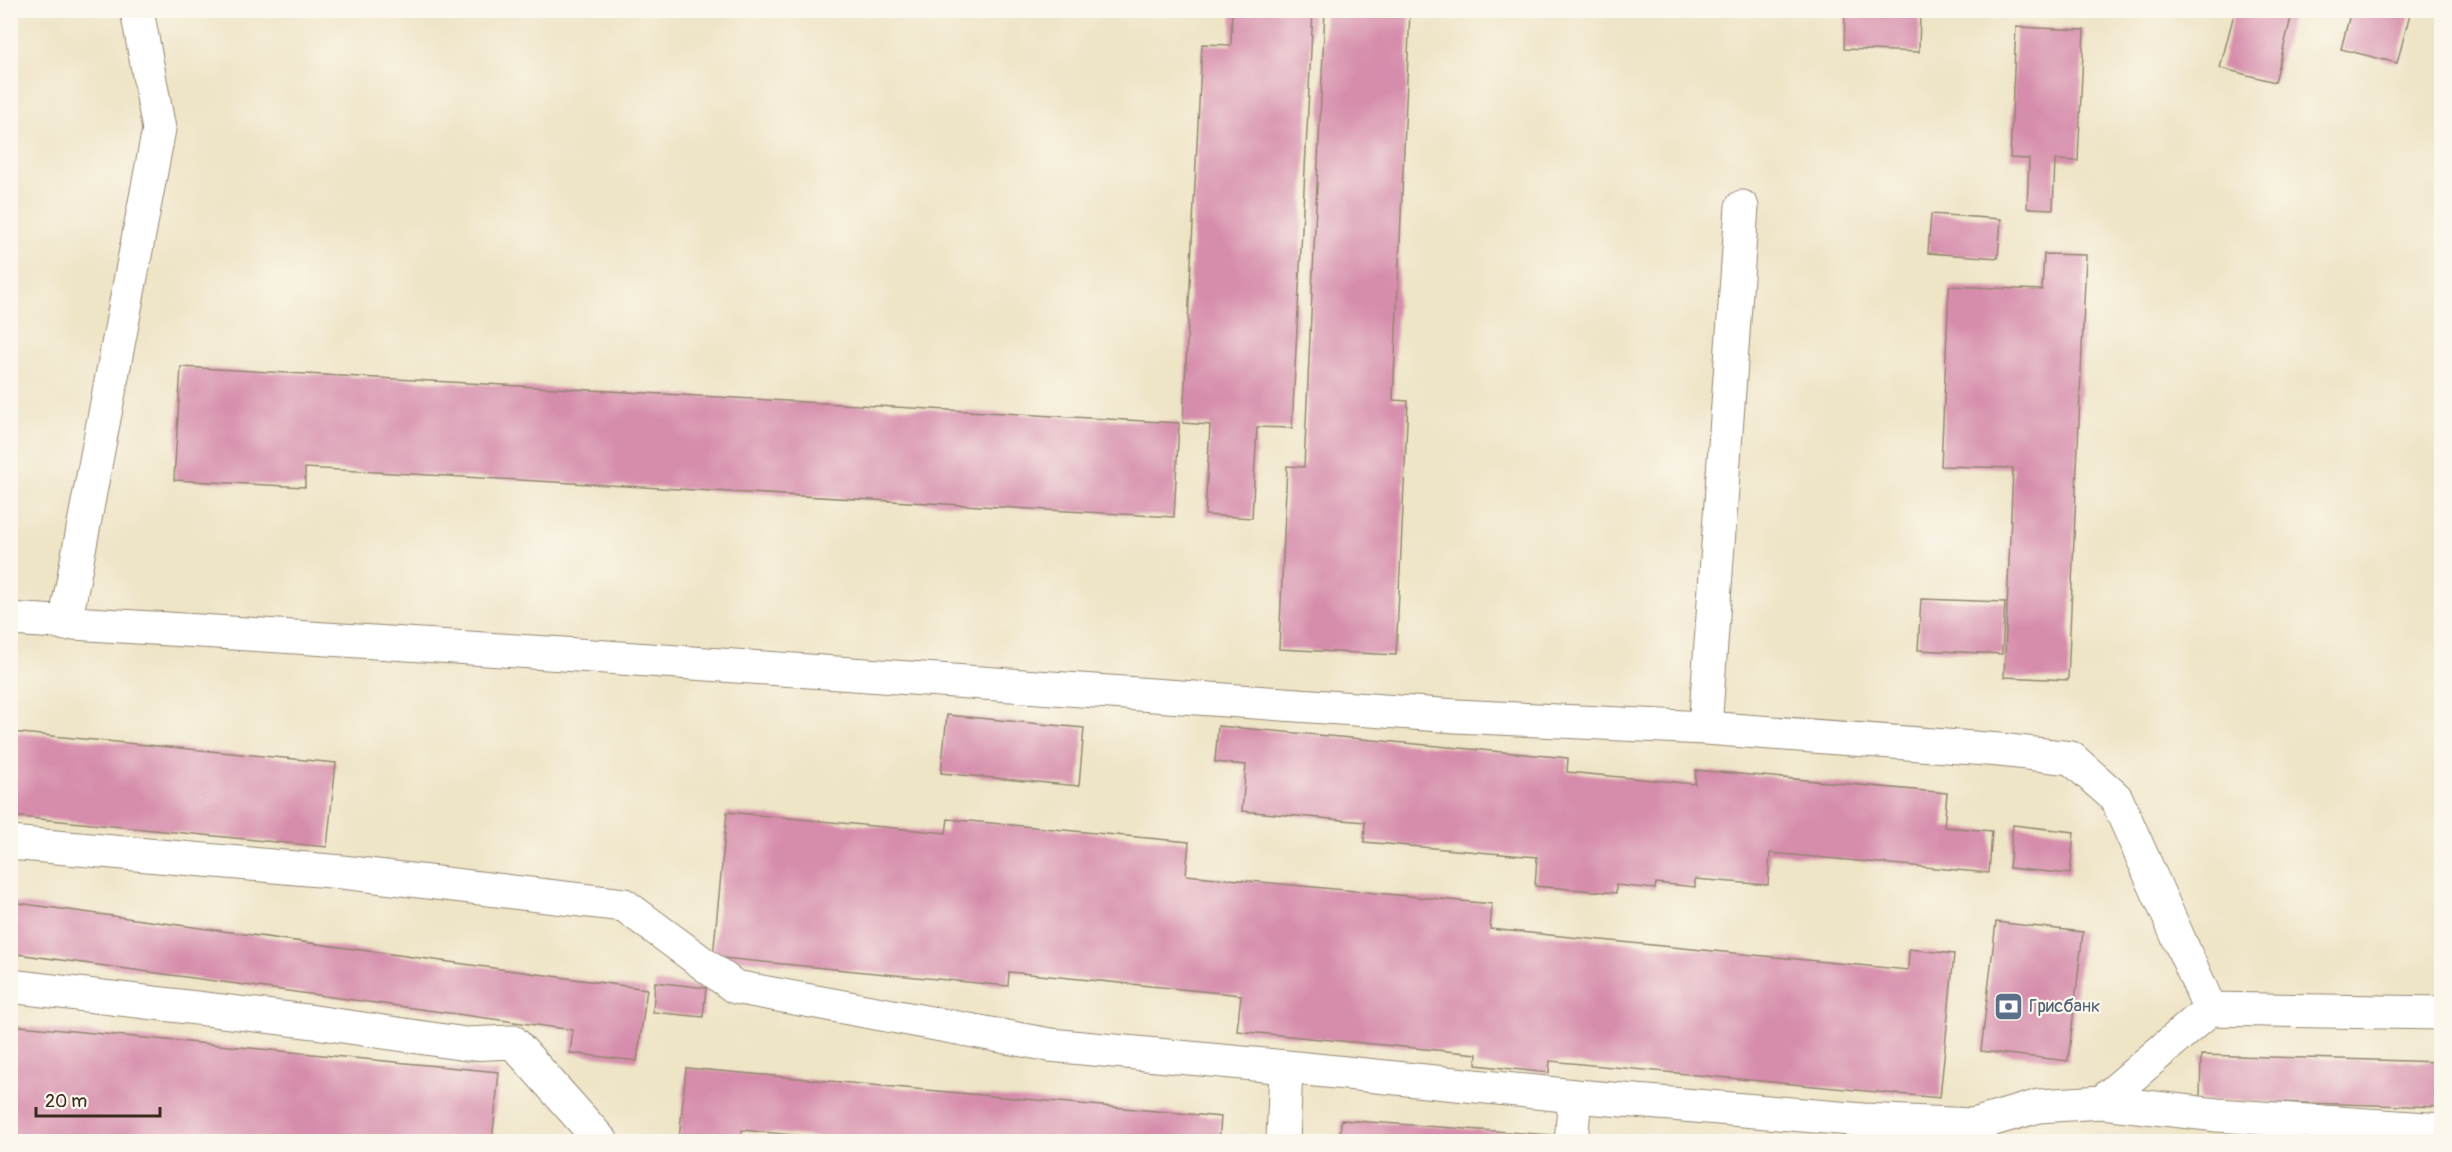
<svg xmlns="http://www.w3.org/2000/svg" width="2452" height="1152" viewBox="0 0 2452 1152" font-family="Pangolin,sans-serif">
<style>
.building{fill:#d68cab}
.lines{fill:none;stroke-linecap:round;stroke-linejoin:round}
.minor-casing{stroke:#948772;stroke-width:35}
.minor{stroke:#fff;stroke-width:33}
.labels{text-anchor:middle;stroke-width:4.5;stroke-linejoin:round;paint-order:stroke}
.service-label{font-size:18px;fill:#4e5e75;stroke:#fbf7ec;text-anchor:start}
</style>
<rect width="100%" height="100%" fill="#fbf7ec"/>
<filter id="ink" filterUnits="userSpaceOnUse"><feTurbulence type="fractalNoise" baseFrequency=".0167" numOctaves="2"/><feDisplacementMap in="SourceGraphic" scale="12" xChannelSelector="R" yChannelSelector="G"/><feConvolveMatrix kernelMatrix="1 2 1 2 8 2 1 2 1" color-interpolation-filters="sRGB"/></filter>
<filter id="wash" filterUnits="userSpaceOnUse"><feTurbulence type="fractalNoise" baseFrequency=".008" numOctaves="4" result="noise"/><feDisplacementMap in="SourceGraphic" scale="24" xChannelSelector="R" yChannelSelector="G"/><feGaussianBlur stdDeviation="1.35" result="paint"/><feColorMatrix in="noise" values="0 0 0 0 0 0 0 0 0 0 0 0 0 0 0 0 0 1.4 0 .05"/><feComposite in="paint" operator="in"/></filter>
<g filter="url(#wash)">
<rect width="100%" height="100%" fill="#eee4c6"/>
<g id="blocks">
<path class="building" d="M 1232,10 L 1313,10 L 1292,428 L 1257,427 L 1252,518 L 1205,515 L 1210,425 L 1183,423 L 1202,44 L 1231,45 Z
M 1325,10 L 1410,10 L 1393,400 L 1408,401 L 1396,655 L 1279,649 L 1287,466 L 1304,467 Z
M 1845,10 L 1920,10 L 1919,52 L 1844,49 Z
M 2235,10 L 2293,10 L 2275,82 L 2220,68 Z
M 2351,10 L 2411,10 L 2397,63 L 2341,49 Z
M 2016,27 L 2084,30 L 2078,161 L 2055,160 L 2053,209 L 2027,208 L 2029,159 L 2010,158 Z
M 1931,214 L 2001,219 L 1998,258 L 1928,253 Z
M 2044,254 L 2086,255 L 2068,680 L 2004,677 L 2013,468 L 1941,466 L 1949,286 L 2042,290 Z
M 181,367 L 1179,423 L 1174,517 L 305,468 L 305,487 L 174,480 Z
M 1921,599 L 2005,602 L 2002,654 L 1918,650 Z
M 947,715 L 1084,728 L 1079,786 L 941,773 Z
M 1218,726 L 1568,758 L 1567,772 L 1695,784 L 1696,770 L 1947,793 L 1944,827 L 1992,831 L 1989,873 L 1770,853 L 1768,885 L 1695,879 L 1695,887 L 1656,883 L 1655,889 L 1616,885 L 1616,893 L 1535,886 L 1537,857 L 1364,842 L 1365,822 L 1242,811 L 1246,765 L 1215,762 Z
M 10,732 L 336,763 L 327,847 L 10,816 Z
M 727,812 L 946,833 L 948,819 L 1189,842 L 1186,875 L 1492,904 L 1490,929 L 1908,970 L 1909,949 L 1954,954 L 1940,1098 L 1550,1061 L 1549,1073 L 1476,1065 L 1477,1054 L 1237,1031 L 1241,995 L 1009,972 L 1008,986 L 713,957 Z
M 2013,825 L 2074,832 L 2070,874 L 2009,868 Z
M 10,902 L 647,989 L 637,1061 L 570,1053 L 573,1030 L 10,953 Z
M 1996,922 L 2083,932 L 2068,1061 L 1981,1051 Z
M 655,982 L 706,988 L 703,1017 L 653,1012 Z
M 10,1025 L 499,1072 L 492,1142 L 10,1142 Z
M 2201,1055 L 2442,1062 L 2442,1107 L 2200,1100 Z
M 686,1068 L 1221,1117 L 1219,1142 L 863,1142 L 742,1130 L 741,1142 L 679,1140 Z
M 1341,1120 L 1566,1136 L 1565,1142 L 1340,1142 Z"/>
</g>
</g>
<g filter="url(#ink)">
<use href="#blocks" fill-opacity="0" stroke="#948772" stroke-width="1.5"/>
<g class="lines">
<defs>
<path id="minor" d="M 10,619 L 563,654 L 1456,716 L 1705,728 L 2000,750 L 2071,758 L 2116,798 L 2210,1009 L 2442,1013
M 65,624 L 159,129 L 137,10
M 1705,728 L 1742,207
M 10,843 L 342,872 L 624,905 L 735,987 L 1050,1045 L 1286,1067
M 10,986 L 315,1022 L 466,1044 L 513,1042 L 602,1142
M 2210,1009 L 2102,1102 L 2217,1115 L 2442,1130
M 1283,1142 L 1286,1067 L 1575,1096 L 1863,1120 L 1973,1125 L 2039,1106 L 2102,1102
M 1571,1142 L 1575,1096"/>
</defs>
<use href="#minor" class="minor-casing"/>
<use href="#minor" class="minor"/>
</g>
</g>
<defs>
<symbol id="bank-square" viewBox="-11 -11 22 22"><rect x="-9" y="-9" width="18" height="18" rx="4" fill="#5c6f8a" stroke="#fbf7ec"/><path d="M-6-4H6V4H-6ZM0-2.3a2.3 2.3 0 1 0 0 4.6a2.3 2.3 0 1 0 0-4.6Z" fill="#fff"/></symbol>
</defs>
<g fill-rule="evenodd">
<use href="#bank-square" x="1992" y="990" width="33" height="33"/>
</g>
<g class="labels">
<g class="service-label">
<text x="2029" y="1012">Грисбанк</text>
</g>
</g>
<rect width="2452" height="1152" fill="none" stroke="#fbf7ec" stroke-width="36"/>
<path d="M36 1107v9h124v-9" fill="none" stroke="#3b2a1e" stroke-width="3"/>
<text x="45" y="1107" font-size="18" fill="#3b2a1e" stroke="#fbf7ec" stroke-width="4.5" paint-order="stroke">20 m</text>
</svg>
